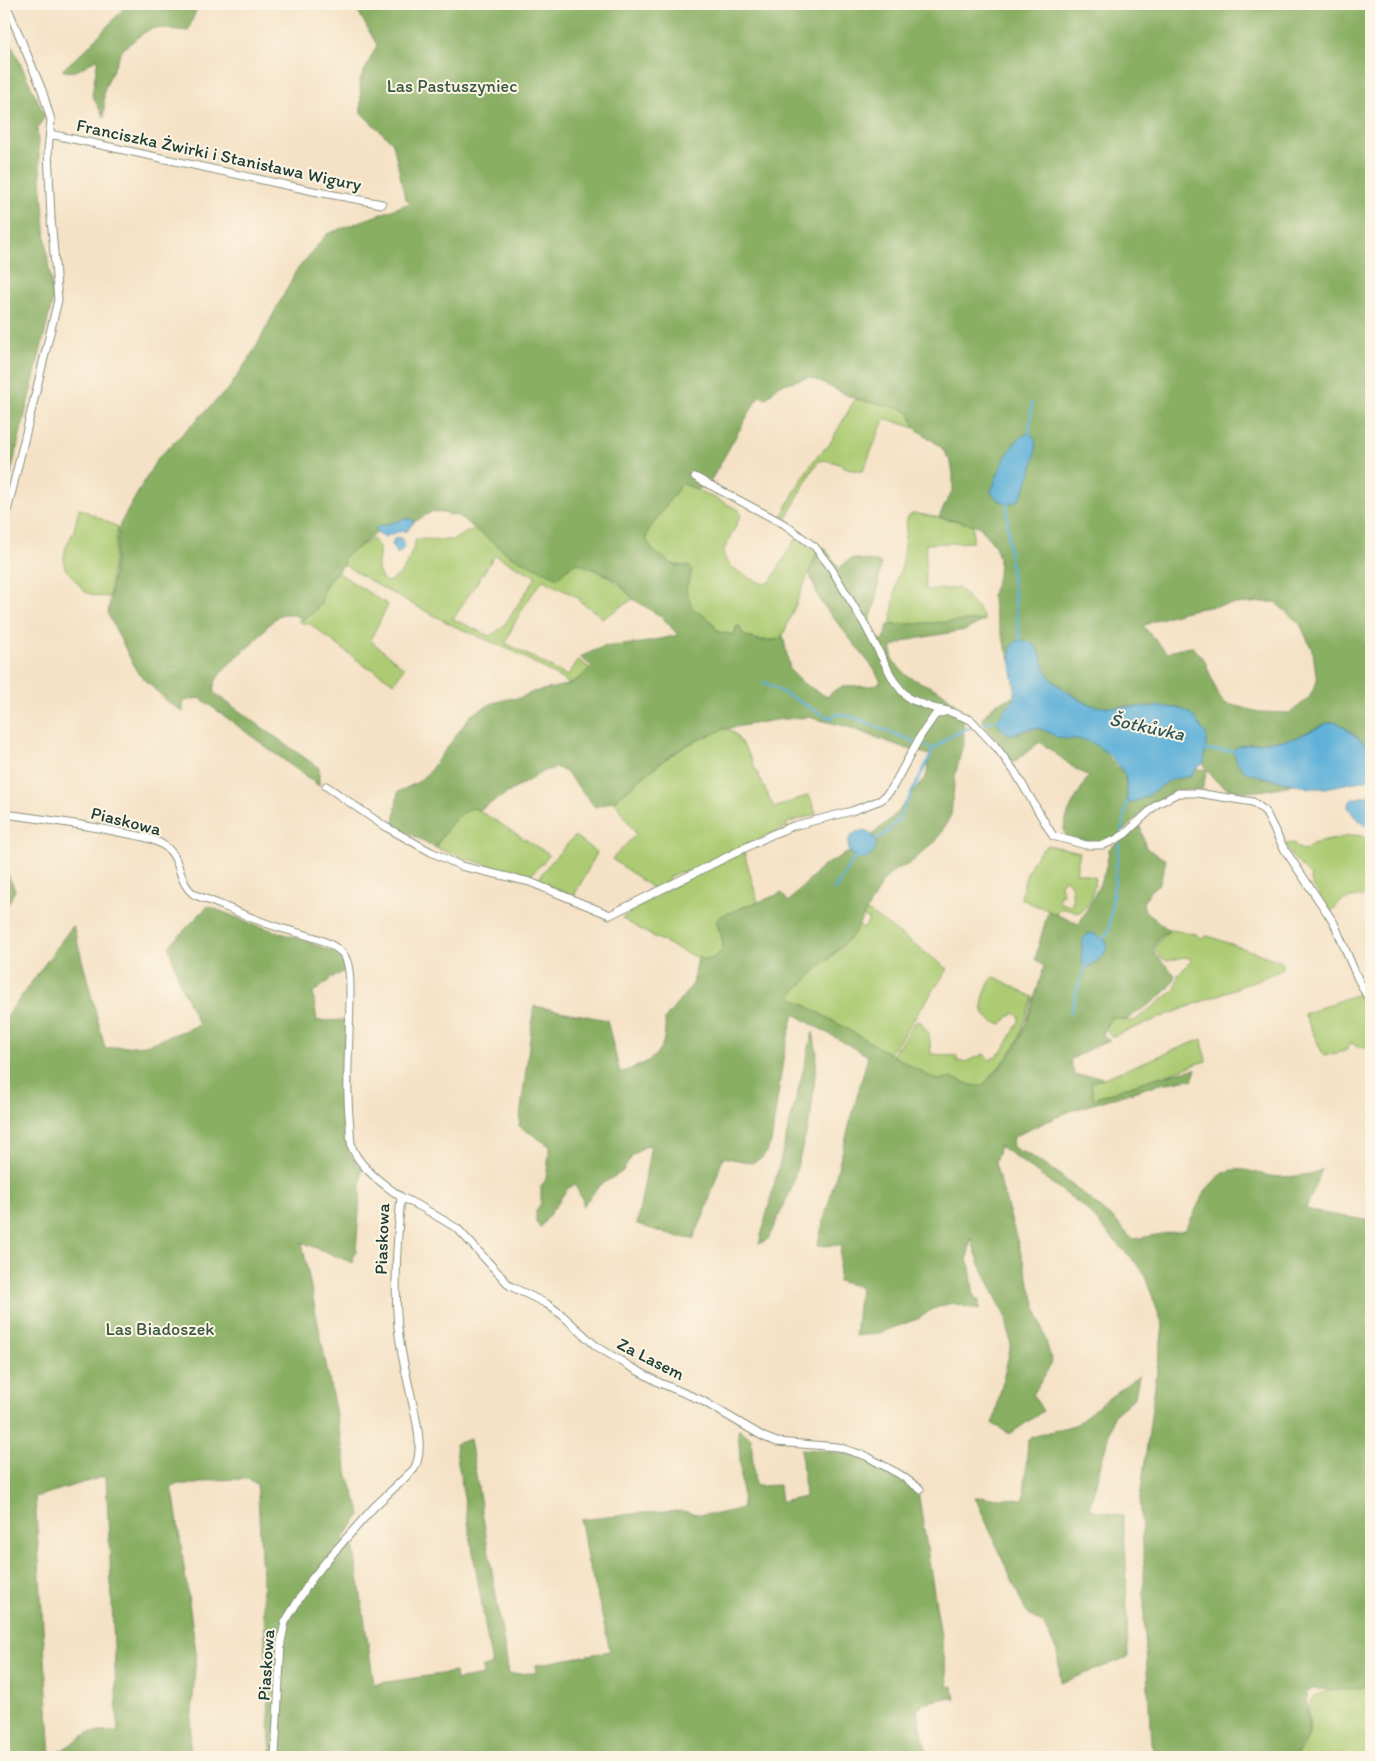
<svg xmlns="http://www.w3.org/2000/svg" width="1375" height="1761" viewBox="0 0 1375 1761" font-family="Itim,sans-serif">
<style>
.green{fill:#accb72;stroke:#668453;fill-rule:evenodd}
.forest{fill:#89af64;stroke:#54764c;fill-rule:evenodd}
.water{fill:#5eb1d9;stroke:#3e7786}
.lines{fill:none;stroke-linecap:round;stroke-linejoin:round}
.stream{stroke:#5eb1d9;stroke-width:2.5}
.street-casing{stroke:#8a907d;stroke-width:9}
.street{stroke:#fff;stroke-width:7}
.labels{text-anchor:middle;stroke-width:4;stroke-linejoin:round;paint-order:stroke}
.park-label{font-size:18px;fill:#3b5940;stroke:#fcf5e5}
.street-label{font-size:18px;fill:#1f3d34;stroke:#fcf5e5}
.water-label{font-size:19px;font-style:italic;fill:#2f5a5d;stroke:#fcf5e5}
</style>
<rect width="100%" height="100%" fill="#fcf5e5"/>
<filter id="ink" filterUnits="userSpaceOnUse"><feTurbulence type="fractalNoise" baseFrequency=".02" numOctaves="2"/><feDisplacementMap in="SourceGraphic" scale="10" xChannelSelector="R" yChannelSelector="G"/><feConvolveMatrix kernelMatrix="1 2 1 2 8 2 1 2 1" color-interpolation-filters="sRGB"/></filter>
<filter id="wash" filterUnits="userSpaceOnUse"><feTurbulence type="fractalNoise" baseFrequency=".0096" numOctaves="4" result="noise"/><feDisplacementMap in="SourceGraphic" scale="20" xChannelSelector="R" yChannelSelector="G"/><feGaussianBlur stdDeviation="1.12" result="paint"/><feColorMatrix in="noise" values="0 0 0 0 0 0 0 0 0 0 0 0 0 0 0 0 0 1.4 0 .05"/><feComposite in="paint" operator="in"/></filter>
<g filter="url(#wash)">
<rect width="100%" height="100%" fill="#f5e2c6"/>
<path class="green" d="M 855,399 L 900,408 L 910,413 L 915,428 L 887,419 L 884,420 L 863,471 C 848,473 835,457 819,461 L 811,472 L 786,519 L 781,517 C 790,501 813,453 828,447 Z
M 682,482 L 739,510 L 741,515 L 724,550 C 721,568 750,577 763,584 L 770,582 L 794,541 L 797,539 L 802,541 L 817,553 L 783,635 L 780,639 C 768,641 743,642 740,627 L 736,627 L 734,635 L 719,632 L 703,615 L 692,608 L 685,588 L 691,576 L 685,566 C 673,568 649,552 646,539 C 646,537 647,533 648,531 Z
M 79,508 L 118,527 L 109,597 L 96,596 L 85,592 L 65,568 L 64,557 L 66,547 L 74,531 Z
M 913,513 L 973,524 L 973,542 L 926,544 L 925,590 L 959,588 L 977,607 L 985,620 L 893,625 L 891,622 L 897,579 L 902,566 L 907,518 Z
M 469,531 L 478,531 L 511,556 L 566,569 L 578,563 C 605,573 614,578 633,599 L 602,619 L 597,613 L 579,601 L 579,598 L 543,580 C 529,597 513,622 506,643 L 567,676 L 579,660 L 590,668 L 581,677 L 570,684 L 515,652 L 454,626 L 386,590 L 344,565 L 343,558 L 353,550 L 373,539 C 389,555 368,563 385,582 C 405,579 411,554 416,539 L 453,540 ZM 495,555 L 536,577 L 503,627 L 490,636 L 453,619 Z
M 337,572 L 388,605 L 370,640 L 404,668 L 394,683 L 371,668 L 369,669 L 310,624 L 302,623 L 298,620 L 304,619 C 309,614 318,608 321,601 C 326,588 325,582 337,572 Z
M 724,729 L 729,729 L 735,734 L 748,753 L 774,808 L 809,795 L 816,814 L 787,823 L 787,827 L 724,854 L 687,873 L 679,872 L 671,876 L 666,884 L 655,890 L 612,859 L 636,834 L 614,801 L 664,760 L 687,745 Z
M 472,808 L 475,808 L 547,853 L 549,856 L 528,878 L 438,849 L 437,845 C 447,829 454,816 472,808 Z
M 1353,835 L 1362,836 L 1371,844 L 1371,894 L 1343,900 L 1331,912 L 1312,884 L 1310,875 L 1292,857 L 1285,844 L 1294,843 L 1296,847 L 1305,851 L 1312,844 Z
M 575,836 L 597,853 L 574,896 L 537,881 L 549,864 Z
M 1048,845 L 1080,852 L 1076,872 L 1095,877 C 1094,891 1091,906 1078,913 L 1070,909 L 1060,909 L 1056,914 L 1021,899 C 1024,879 1030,858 1048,845 ZM 1064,879 L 1071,884 L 1073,902 L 1069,905 L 1060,903 L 1059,895 L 1063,894 L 1061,883 Z
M 744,852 L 758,902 L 740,908 L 717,927 L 721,934 L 724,948 C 720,953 715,959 708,960 C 697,961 632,926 622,918 C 660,891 702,871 744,852 Z
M 866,912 L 869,912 L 948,969 L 890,1054 L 793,998 L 792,995 C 811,969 843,953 858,925 L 864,928 L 869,920 L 862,916 Z
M 1171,930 L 1196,934 L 1201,938 L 1208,936 L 1280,961 L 1282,965 L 1282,970 L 1111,1037 L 1106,1028 L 1109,1021 L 1114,1017 L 1123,1020 L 1134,1021 L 1151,1008 L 1175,990 L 1178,975 L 1191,961 L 1190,958 L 1184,957 L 1168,961 C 1161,958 1157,956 1155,948 C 1160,940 1163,935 1171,930 Z
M 995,977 L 1033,997 L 1018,1041 L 1006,1059 L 983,1085 C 970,1088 963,1080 950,1078 C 945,1078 940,1081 934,1079 L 894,1056 L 893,1054 L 915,1022 L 920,1021 L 929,1034 L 931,1054 L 957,1056 L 957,1061 L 965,1062 L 984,1054 L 990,1060 L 1003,1051 L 1019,1021 L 1019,1017 L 1015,1013 L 1011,1015 L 1002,1024 C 981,1022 979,1006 986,990 C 988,984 990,980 995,977 Z
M 1362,992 L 1371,1007 L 1371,1048 L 1359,1047 L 1351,1043 L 1345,1051 L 1324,1056 L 1304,1014 Z
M 1202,1039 L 1206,1061 L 1093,1099 L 1091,1083 Z
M 1371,1686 L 1371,1757 L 1294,1757 C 1299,1753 1307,1742 1309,1735 C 1312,1722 1304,1708 1313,1697 L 1327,1691 Z"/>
<path class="forest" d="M 128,4 L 281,4 L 197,8 L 188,31 L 159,28 L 150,29 L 145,32 L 124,48 L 119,56 L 104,90 L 104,118 L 92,95 L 98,58 C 87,64 76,76 62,70 L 87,48 Z
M 354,4 L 1371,4 L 1371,748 C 1364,743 1343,724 1337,723 C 1326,720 1307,733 1297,737 C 1278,744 1258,740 1239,746 L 1260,777 L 1293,785 C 1270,788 1240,799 1220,784 C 1215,781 1211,774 1207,770 L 1202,790 L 1178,790 L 1139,816 L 1117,837 L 1100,843 L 1066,837 C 1066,834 1064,831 1064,829 C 1064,816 1082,786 1089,776 L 1077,770 L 1040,742 L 1013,763 L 988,730 L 982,718 L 995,704 L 1012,697 L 1015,699 L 1006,708 L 1017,734 L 1035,728 L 1045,730 L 1060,738 L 1087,740 L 1100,747 L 1125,775 L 1127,804 L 1146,797 L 1170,780 L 1191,776 L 1194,770 L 1206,769 L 1204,763 L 1206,736 L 1190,713 L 1178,708 L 1124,706 L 1109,708 L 1097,707 L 1086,703 L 1053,681 L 1046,672 L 1040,653 L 1011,657 L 1013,669 L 995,614 L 992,594 L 998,577 L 999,558 L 995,546 L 979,526 L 939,517 L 953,489 L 953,475 L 951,462 L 941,447 L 915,428 L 910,413 L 900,408 L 855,399 L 810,377 L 779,385 L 766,399 L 760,396 L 757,399 L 710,482 L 697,490 L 682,483 L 648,531 L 646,539 L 653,551 L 674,565 L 689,566 L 692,571 L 686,589 L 692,608 L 709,619 L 719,632 L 734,635 L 738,625 C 741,628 740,632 744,635 C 753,641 775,644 783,635 L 790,670 L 803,683 L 827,697 C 830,694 833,691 837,689 C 851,681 865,692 881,682 L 874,669 L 820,601 L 809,572 L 817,553 L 824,547 L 839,568 L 852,558 L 881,563 L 876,601 L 869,623 L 878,638 L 880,640 L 884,639 L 888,625 L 985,620 L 966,630 L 908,640 L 892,647 L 892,660 L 907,676 L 942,692 L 956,704 L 963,717 L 964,740 L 955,776 L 951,815 L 937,840 L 909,864 L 895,870 L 883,881 L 853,935 L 796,990 L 792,995 L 793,998 L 934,1079 C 940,1081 945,1078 950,1078 C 963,1080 970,1088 983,1085 C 996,1072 1009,1058 1018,1042 C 1029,1020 1036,991 1044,967 L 1035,959 L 1048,911 L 1079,924 C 1092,899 1107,877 1109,849 L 1140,826 L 1146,848 L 1166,860 L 1160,883 L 1150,891 L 1143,903 L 1145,911 L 1170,931 C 1161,933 1157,941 1153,949 L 1155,954 L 1175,975 C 1171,995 1142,1008 1126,1020 L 1123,1020 L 1114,1017 C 1106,1021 1106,1028 1103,1036 L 1110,1041 L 1093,1047 L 1070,1060 L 1075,1076 L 1100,1076 L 1103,1078 L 1091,1083 L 1094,1099 C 1128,1087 1160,1074 1196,1069 L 1192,1081 L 1189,1079 L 1156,1085 L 1070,1111 L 1015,1136 L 1012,1140 L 1013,1147 L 1019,1151 L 1028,1154 L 1055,1171 L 1116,1221 L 1130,1237 L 1134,1239 L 1185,1230 C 1197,1212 1198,1197 1215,1180 C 1218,1178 1221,1174 1224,1173 C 1239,1165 1254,1173 1270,1176 C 1281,1178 1314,1176 1322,1169 L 1306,1209 L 1328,1214 L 1371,1221 L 1371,1686 L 1348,1690 L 1313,1689 L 1306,1693 L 1309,1735 L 1294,1757 L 1155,1757 L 1151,1743 L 1144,1615 L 1144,1563 L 1140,1498 L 1163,1326 L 1143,1271 L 1083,1206 L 1000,1146 L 995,1163 L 1052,1362 L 1033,1395 L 1043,1411 L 1010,1434 L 993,1424 L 1011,1345 L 1006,1318 L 979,1262 L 971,1238 L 967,1260 L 970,1267 L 974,1297 L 979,1300 L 979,1310 L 952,1303 L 932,1309 L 920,1318 L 876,1334 L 855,1336 L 860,1287 L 838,1281 L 841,1245 L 817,1246 L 868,1056 L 794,1014 L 784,1053 L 771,1143 L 763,1157 L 752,1163 L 723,1157 L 705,1213 L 693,1239 L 673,1236 L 637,1224 L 651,1145 L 644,1147 L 633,1155 L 622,1172 L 600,1185 L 582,1207 L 583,1201 L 575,1185 L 568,1188 L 540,1228 L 536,1222 L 536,1211 L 541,1203 L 541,1187 L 546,1179 L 550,1146 L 519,1126 L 534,1006 L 607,1020 L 620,1073 C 651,1061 667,1057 665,1019 L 693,984 L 698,957 C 709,962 716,958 723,948 L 721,934 L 716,921 L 721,916 L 782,893 L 788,902 L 823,866 L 849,852 L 854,857 L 877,842 L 872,835 L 896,814 L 927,775 L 928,761 L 930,755 L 905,748 L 848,727 L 809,717 L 775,720 L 724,729 L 687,745 L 664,760 L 614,801 L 595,807 L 566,772 L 558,768 L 546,770 L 479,810 L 472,808 C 454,816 447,829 437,845 L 438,849 L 394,825 L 398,792 L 418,782 L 429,772 L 471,715 L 493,703 L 508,699 L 520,698 L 533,692 L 571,684 L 581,677 L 592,666 L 580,657 L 602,647 L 642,643 L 678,635 L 662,617 L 633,599 L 617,581 L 605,574 L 578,563 L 566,569 L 558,578 L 511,556 L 458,516 L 433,511 L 414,522 L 412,519 L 375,528 L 377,533 L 343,558 L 344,565 L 332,576 L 325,586 L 321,602 L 315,611 L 304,619 C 296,616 287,611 278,616 C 270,622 263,632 257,639 C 246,651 209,675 214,693 L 319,768 L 319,786 L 200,698 L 183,701 L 183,712 L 169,703 L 137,672 L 108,614 L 120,524 L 157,459 L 230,387 L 255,349 L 296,271 L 327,234 L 410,203 L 405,198 L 393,143 L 361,113 L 360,80 L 377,45 ZM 1015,442 L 1025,488 L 1016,502 L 995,480 ZM 1275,602 L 1300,624 L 1313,652 L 1317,682 L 1309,698 L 1290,713 L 1259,712 L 1224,703 L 1217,692 L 1204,659 L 1193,647 L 1180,648 L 1167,653 L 1143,626 C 1183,607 1230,603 1275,602 ZM 1088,933 L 1094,934 L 1107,942 C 1109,953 1096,964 1086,968 L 1083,965 Z
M 4,29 L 45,116 L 37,129 L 47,254 L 53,299 L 4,501 Z
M 4,866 L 15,890 L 4,913 Z
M 208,906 L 253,924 L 309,942 L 336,953 L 343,963 L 345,971 L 332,978 L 313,993 L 317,1021 L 347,1020 L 344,1057 L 345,1122 L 349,1153 L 362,1170 L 356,1252 L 354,1252 L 353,1263 L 302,1242 L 348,1476 L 361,1515 L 342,1539 L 353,1542 L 374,1684 L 455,1672 L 456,1680 L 483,1675 L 482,1668 L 492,1666 L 455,1444 L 470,1439 L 509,1674 L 536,1673 L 535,1665 L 610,1651 L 596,1589 L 587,1559 L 581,1520 L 642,1513 L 682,1511 L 697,1514 L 717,1514 L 743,1508 L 738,1429 L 751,1438 L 755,1486 L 779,1485 L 781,1502 L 805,1497 L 801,1449 C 825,1450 848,1453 870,1462 C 887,1469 903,1481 918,1491 L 949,1687 L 953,1686 L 955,1700 L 951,1697 L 923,1703 L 917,1711 L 928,1757 L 271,1757 L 258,1495 L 257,1484 L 248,1479 L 213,1480 L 196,1484 L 176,1484 L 171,1487 L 174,1496 L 196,1652 L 189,1757 L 4,1757 L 4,1020 L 73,925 L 105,1048 L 146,1045 L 199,1025 L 180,984 L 169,946 ZM 106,1476 L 118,1732 L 90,1732 L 51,1757 L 35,1497 Z
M 813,1032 L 817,1054 L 811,1115 L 801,1152 L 791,1190 L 777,1220 L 768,1239 L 759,1244 Z
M 1139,1375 L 1135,1397 L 1114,1415 L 1089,1509 L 1123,1516 L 1126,1564 L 1128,1657 L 1061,1683 L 1057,1651 L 1043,1624 L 1026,1612 L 975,1497 L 1024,1499 L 1028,1440 L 1032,1437 L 1074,1425 Z"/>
<path class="water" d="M 1030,433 C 1031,434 1034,438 1035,439 C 1039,452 1027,490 1018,500 C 1015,503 1011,503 1007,504 L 997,499 L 991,492 C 997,475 1011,436 1030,433 Z
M 404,519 L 412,519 L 414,522 L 407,531 L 398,532 L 384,537 L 377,533 L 375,528 Z
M 395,537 L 401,538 L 405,547 L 399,553 L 396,553 L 392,545 Z
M 1020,640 C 1044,640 1040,668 1053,681 C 1063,690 1077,699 1089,704 C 1112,713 1174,699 1191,714 C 1197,720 1202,729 1207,736 L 1204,763 L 1195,770 L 1191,776 L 1170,780 L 1146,797 L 1127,804 C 1127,795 1128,782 1124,774 C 1118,761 1097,742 1083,740 C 1076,738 1068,740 1060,738 C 1052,736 1045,728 1035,728 C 1019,728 1011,744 998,724 C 999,713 1008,706 1015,699 C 1016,683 1008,661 1011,648 C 1012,643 1016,642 1020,640 Z
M 1337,722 L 1371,748 L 1371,779 L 1325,788 L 1310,788 L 1248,773 C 1239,768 1236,760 1233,750 L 1239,746 L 1295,738 L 1328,723 Z
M 1371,795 L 1371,830 L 1354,816 L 1348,807 L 1349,802 L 1353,799 Z
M848 845a14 14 0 1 1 28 0a14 14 0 1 1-28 0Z
M 1089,933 L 1094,934 L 1107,942 C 1109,953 1096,963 1086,968 C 1079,961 1082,948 1083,939 Z"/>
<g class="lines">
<path class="stream" d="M 1029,436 L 1032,403
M 1007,503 L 1009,551 L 1020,642
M 764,682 L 829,718 L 838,714 L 850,716 L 915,742
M 984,723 L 1002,719
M 923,745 L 934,749 L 950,736 L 973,726
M 1204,750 L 1235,751
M 1121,833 L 1127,802
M 874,841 L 887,832 L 897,821 L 934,749
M 834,890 L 856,855
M 1102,940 L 1109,931 L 1119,843
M 1070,1014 L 1085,965"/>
</g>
</g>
<g filter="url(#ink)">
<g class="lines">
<defs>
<path id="street" d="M 50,134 L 318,192 L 382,204
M 695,477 L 784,524 L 815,547 L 831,568 L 865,625 L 894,681 L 902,691 L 910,699 L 933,708 L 948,711 L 971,720 L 997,748 L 1015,772 L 1053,836 L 1086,845 L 1103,845 L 1115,840 L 1125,834 L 1157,804 L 1178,793 L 1197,793 L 1253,802 L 1265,811 L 1283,847 L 1334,923 L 1357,977 L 1371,1003
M 4,524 L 58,300 L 51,218 L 48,150 L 51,120 L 42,90 L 6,4
M 326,786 L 384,826 L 431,852 L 461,866 L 530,882 L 610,915 L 773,834 L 793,826 L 852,811 L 881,800 L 891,790 L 921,735 L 935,715 L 945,712
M 4,814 C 42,819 81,824 118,832 C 134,835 153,837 166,847 C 182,859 177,883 195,895 C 223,905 249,918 277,927 C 296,933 329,938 343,954 C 350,962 350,980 350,991 C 350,1036 345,1082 350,1127 C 350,1134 350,1143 353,1150 C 362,1169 384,1185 401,1197 C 397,1241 394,1283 398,1327 C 400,1348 405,1370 410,1391 C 414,1412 426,1449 414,1469 L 373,1508 L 327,1560 L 311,1580 L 285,1622 L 281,1642 L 275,1757
M 401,1197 L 423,1208 L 458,1229 L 510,1286 L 547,1304 L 562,1315 L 596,1346 L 629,1366 L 660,1383 L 701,1400 L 764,1437 L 777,1442 L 838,1447 L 866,1456 L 899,1474 L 920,1489"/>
</defs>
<use href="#street" class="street-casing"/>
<use href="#street" class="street"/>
</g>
</g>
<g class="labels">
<g class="park-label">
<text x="452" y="92">Las Pastuszyniec</text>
<text x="160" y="1335">Las Biadoszek</text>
</g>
<g class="street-label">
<text transform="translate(219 155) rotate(12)" y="6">Franciszka Żwirki i Stanisława Wigury</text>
<text transform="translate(126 821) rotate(14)" y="6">Piaskowa</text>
<text transform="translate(382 1239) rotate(-88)" y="6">Piaskowa</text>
<text transform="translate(651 1359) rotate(27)" y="6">Za Lasem</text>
<text transform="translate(266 1665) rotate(-86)" y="6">Piaskowa</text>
</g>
<g class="water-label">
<text transform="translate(1147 726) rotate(12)" y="7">Šotkůvka</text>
</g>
</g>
<rect width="1375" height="1761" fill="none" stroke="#fcf5e5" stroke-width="20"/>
</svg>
